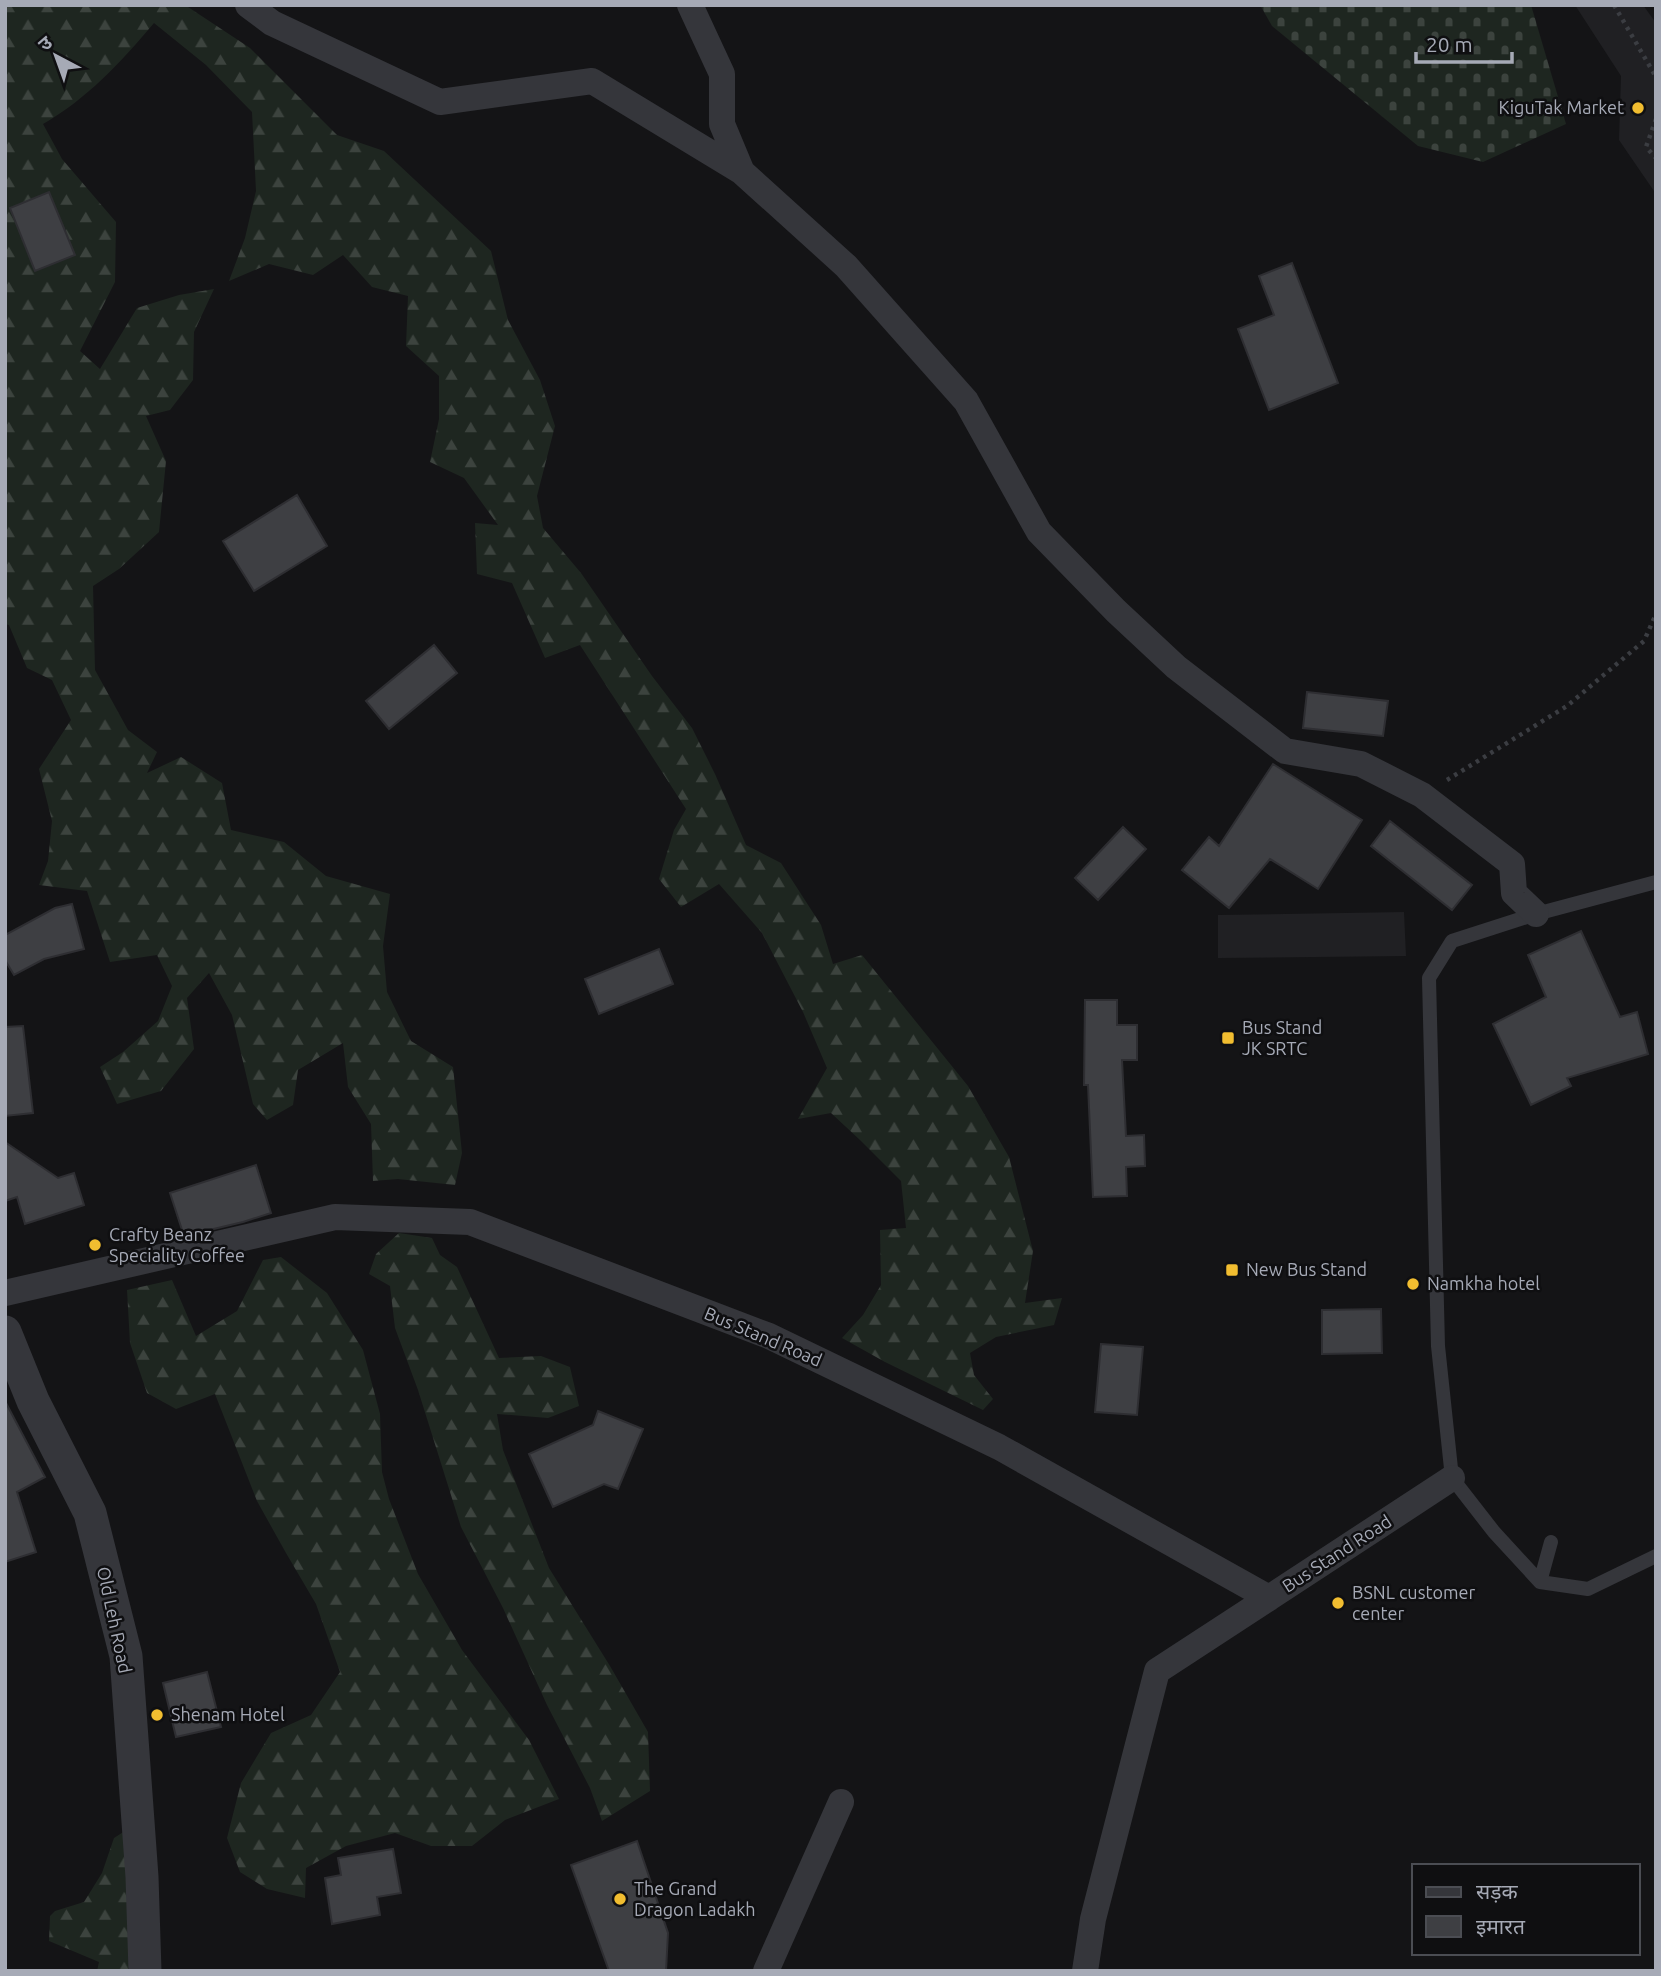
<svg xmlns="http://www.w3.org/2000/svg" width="1661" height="1976" viewBox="0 0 1661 1976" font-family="Ubuntu,'Noto Sans Devanagari',sans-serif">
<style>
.built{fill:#202023}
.forest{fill:url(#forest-firs)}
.cemetery{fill:url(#cemetery-stones)}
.building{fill:#3e3f43;stroke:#2e2e32;stroke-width:2}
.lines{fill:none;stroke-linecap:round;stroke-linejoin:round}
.path{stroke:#3b3d42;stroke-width:4.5;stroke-dasharray:3.5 5;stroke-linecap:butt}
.service{stroke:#35363b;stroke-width:14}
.minor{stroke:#35363b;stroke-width:26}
.tertiary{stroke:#35363b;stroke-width:33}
.poi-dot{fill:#f1bd30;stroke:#0f0f11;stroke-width:2.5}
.labels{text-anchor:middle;stroke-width:5;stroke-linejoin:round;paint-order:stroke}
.poi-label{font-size:18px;fill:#a6aab6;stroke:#0f0f11;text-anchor:start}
.street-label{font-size:18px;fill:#a6aab6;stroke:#0f0f11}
</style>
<defs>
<pattern id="forest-firs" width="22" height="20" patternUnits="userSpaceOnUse" patternTransform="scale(1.75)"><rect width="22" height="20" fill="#1e2620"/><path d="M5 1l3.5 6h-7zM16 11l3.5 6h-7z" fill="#3c433e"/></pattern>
<pattern id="cemetery-stones" width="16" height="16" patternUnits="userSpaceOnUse" patternTransform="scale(1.75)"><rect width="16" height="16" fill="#1e2620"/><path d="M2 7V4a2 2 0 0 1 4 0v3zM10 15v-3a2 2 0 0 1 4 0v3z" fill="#3c433e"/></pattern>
</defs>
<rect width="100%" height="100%" fill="#141416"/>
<path class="built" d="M 1575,5 L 1643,5 L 1656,23 L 1656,194 L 1619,140 L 1621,76 Z
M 1404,912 L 1406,956 L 1218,958 L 1218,915 Z"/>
<path class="forest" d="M 5,5 L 185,5 L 250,48 L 337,135 L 384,151 L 491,251 L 508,320 L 540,380 L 555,426 L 537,496 L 543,528 L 581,573 L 652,676 L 692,728 L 715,774 L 746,845 L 781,863 L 821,925 L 833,964 L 862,955 L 968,1086 L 1009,1157 L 1033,1251 L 1025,1303 L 1062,1298 L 1054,1325 L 996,1337 L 970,1353 L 974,1375 L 993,1399 L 983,1410 L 885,1362 L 842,1338 L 863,1315 L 881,1285 L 880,1230 L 906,1228 L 901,1181 L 860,1140 L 831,1113 L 798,1119 L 827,1068 L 803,1012 L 762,933 L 719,884 L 681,907 L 659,879 L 674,830 L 686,809 L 580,645 L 545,658 L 512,583 L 477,574 L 475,523 L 498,525 L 464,478 L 430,462 L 439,419 L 439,376 L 406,346 L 408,296 L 372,287 L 343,255 L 313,275 L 269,264 L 229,281 L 245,238 L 256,191 L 252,112 L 206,65 L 154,23 C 121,62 87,99 43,124 L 62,159 L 116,222 L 115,282 L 80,351 L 100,369 L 137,308 L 179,295 L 214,289 L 194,332 L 193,380 L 170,410 L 146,416 L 166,461 L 159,532 L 119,569 L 93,586 L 95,670 L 128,730 L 157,752 L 147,773 L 181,757 L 222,783 L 231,830 L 284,842 L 326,876 L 390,894 L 383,946 L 387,992 L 411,1041 L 453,1067 L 462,1153 L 455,1185 L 398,1179 L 373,1181 L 371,1124 L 348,1087 L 343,1043 L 298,1070 L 293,1105 L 267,1120 L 253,1104 L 232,1015 L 209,973 L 187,998 L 194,1049 L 161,1091 L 117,1104 L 100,1067 L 123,1052 L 158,1021 L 172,986 L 157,955 L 110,962 L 87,891 L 39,885 L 48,861 L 52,821 L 39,769 L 71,720 L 52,680 L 27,668 L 9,625 L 5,624 Z
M 399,1233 L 432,1238 L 440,1255 L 457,1267 L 499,1358 L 541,1356 L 570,1367 L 579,1406 L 548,1418 L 497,1414 L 503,1450 L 549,1568 L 610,1666 L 648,1732 L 650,1791 L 602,1821 L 590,1788 L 547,1705 L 503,1608 L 461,1527 L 418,1390 L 395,1328 L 390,1286 L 369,1274 L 376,1254 Z
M 281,1257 L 327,1293 L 363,1350 L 380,1414 L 382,1472 L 389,1499 L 418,1574 L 462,1650 L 529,1740 L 559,1799 L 505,1820 L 472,1846 L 431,1846 L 395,1833 L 346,1846 L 306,1868 L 305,1898 L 267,1889 L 240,1872 L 227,1838 L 241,1783 L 271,1733 L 311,1715 L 340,1672 L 316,1604 L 286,1553 L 257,1501 L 215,1394 L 176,1409 L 147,1393 L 130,1343 L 127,1290 L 172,1280 L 196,1336 L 237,1311 L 263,1260 Z
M 128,1829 L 133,1955 L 128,1971 L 97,1971 L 99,1962 L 49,1941 L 50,1916 L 55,1911 L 84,1902 L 102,1873 L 114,1838 Z"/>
<path class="cemetery" d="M 1260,5 L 1531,5 L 1566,124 L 1483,162 L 1418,146 L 1272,26 Z"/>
<path class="building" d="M 49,192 L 75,255 L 35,271 L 10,208 Z
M 1292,263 L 1338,383 L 1269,410 L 1238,329 L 1274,315 L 1259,276 Z
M 297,495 L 327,546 L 254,591 L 223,541 Z
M 434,645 L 457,673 L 389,729 L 366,701 Z
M 1307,692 L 1388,701 L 1383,736 L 1303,728 Z
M 1273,764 L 1362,820 L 1318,889 L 1270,859 L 1229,908 L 1182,870 L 1209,837 L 1219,846 Z
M 1390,821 L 1472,885 L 1452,910 L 1371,846 Z
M 1123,827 L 1146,849 L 1098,900 L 1075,878 Z
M 72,904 L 84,949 L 44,959 L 14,975 L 5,960 L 5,935 L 55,908 Z
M 1581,931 L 1620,1017 L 1637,1012 L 1648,1054 L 1567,1078 L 1571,1086 L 1531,1105 L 1493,1024 L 1546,997 L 1528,955 Z
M 659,949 L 673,984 L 599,1014 L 585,979 Z
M 1085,1000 L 1117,1000 L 1117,1025 L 1137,1025 L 1137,1060 L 1122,1060 L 1126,1136 L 1144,1135 L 1145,1166 L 1126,1167 L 1127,1196 L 1093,1197 L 1088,1085 L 1084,1085 Z
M 23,1026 L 33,1113 L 5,1116 L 5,1027 Z
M 5,1142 L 58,1178 L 74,1173 L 84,1205 L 25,1224 L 17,1197 L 5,1201 Z
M 256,1165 L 271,1213 L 243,1222 L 184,1236 L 170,1193 Z
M 1381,1309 L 1382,1353 L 1322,1354 L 1322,1310 Z
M 1101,1344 L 1143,1347 L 1137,1415 L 1095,1412 Z
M 5,1401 L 45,1477 L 17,1492 L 36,1552 L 5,1562 Z
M 598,1411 L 643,1429 L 618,1489 L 604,1484 L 553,1507 L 529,1454 L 593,1425 Z
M 207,1672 L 221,1727 L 176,1737 L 163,1683 Z
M 637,1841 L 668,1933 L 666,1971 L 609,1971 L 571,1865 Z
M 393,1849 L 401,1893 L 377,1897 L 380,1915 L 332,1924 L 325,1878 L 341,1875 L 338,1858 Z"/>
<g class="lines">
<path class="path" d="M 1614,5 L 1656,77
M 1656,119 L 1646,147 L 1656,158
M 1447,780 L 1567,706 L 1644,641 L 1656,614"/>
<path class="service" d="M 1656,882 L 1536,914 L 1452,941 L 1429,978 L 1438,1346 L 1452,1478 L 1494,1532 L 1540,1582 L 1588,1589 L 1656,1556
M 1540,1582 L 1551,1542"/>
<path class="minor" d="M 248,5 L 272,23 L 440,102 L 592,81 L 742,172
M 690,5 L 722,74 L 722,124 L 742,172 L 846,266 L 966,401 L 1039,532 L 1116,611 L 1176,667 L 1285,751 L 1361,764 L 1422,795 L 1512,864 L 1514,893 L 1536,914
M 5,1293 L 335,1217 L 470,1222 L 769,1336 L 999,1447 L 1269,1598 L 1452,1478
M 766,1971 L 841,1802
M 1085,1971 L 1093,1919 L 1157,1671 L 1269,1598"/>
<path class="tertiary" d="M 5,1332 L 33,1401 L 90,1513 L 126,1656 L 142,1877 L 145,1971"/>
</g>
<g class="poi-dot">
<circle cx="1638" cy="108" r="7"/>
<rect x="1221" y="1031" width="14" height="14" rx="3.5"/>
<circle cx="95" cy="1245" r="7"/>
<rect x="1225" y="1263" width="14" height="14" rx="3.5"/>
<circle cx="1413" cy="1284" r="7"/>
<circle cx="1338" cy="1603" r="7"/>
<circle cx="157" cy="1715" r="7"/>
<circle cx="620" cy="1899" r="7"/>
</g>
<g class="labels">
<g class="poi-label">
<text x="1624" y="114" text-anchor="end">KiguTak Market</text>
<text x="1242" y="1034">Bus Stand<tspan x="1242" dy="21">JK SRTC</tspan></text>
<text x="109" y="1241">Crafty Beanz<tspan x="109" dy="21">Speciality Coffee</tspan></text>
<text x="1246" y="1276">New Bus Stand</text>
<text x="1427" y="1290">Namkha hotel</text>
<text x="1352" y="1599">BSNL customer<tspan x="1352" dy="21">center</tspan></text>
<text x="171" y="1721">Shenam Hotel</text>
<text x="634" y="1895">The Grand<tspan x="634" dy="21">Dragon Ladakh</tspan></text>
</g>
<g class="street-label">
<text transform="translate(763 1337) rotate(23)" y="6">Bus Stand Road</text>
<text transform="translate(1337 1554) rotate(-33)" y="6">Bus Stand Road</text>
<text transform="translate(114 1620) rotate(78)" y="6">Old Leh Road</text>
</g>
</g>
<rect width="1661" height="1976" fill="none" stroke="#a6aab6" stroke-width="14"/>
<rect x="1412" y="1864" width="228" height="91" fill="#0f0f11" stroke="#4b4d53" stroke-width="2"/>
<rect x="1426" y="1887" width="35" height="10" fill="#35363b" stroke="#4b4d53" stroke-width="2"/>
<text x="1476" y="1899" font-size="21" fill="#a6aab6">सड़क</text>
<rect x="1426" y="1916" width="35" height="21" fill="#3e3f43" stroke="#4b4d53" stroke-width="2"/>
<text x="1476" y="1934" font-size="21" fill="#a6aab6">इमारत</text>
<g transform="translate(56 56) rotate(319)" stroke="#0f0f11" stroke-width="5" paint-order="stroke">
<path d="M0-5L12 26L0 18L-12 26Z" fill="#a6aab6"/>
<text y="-10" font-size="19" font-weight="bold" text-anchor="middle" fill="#a6aab6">उ</text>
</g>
<path d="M1416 52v10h96v-10" fill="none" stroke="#a6aab6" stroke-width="3.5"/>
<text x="1426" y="52" font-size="21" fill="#a6aab6" stroke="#0f0f11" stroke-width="5" paint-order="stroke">20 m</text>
</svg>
